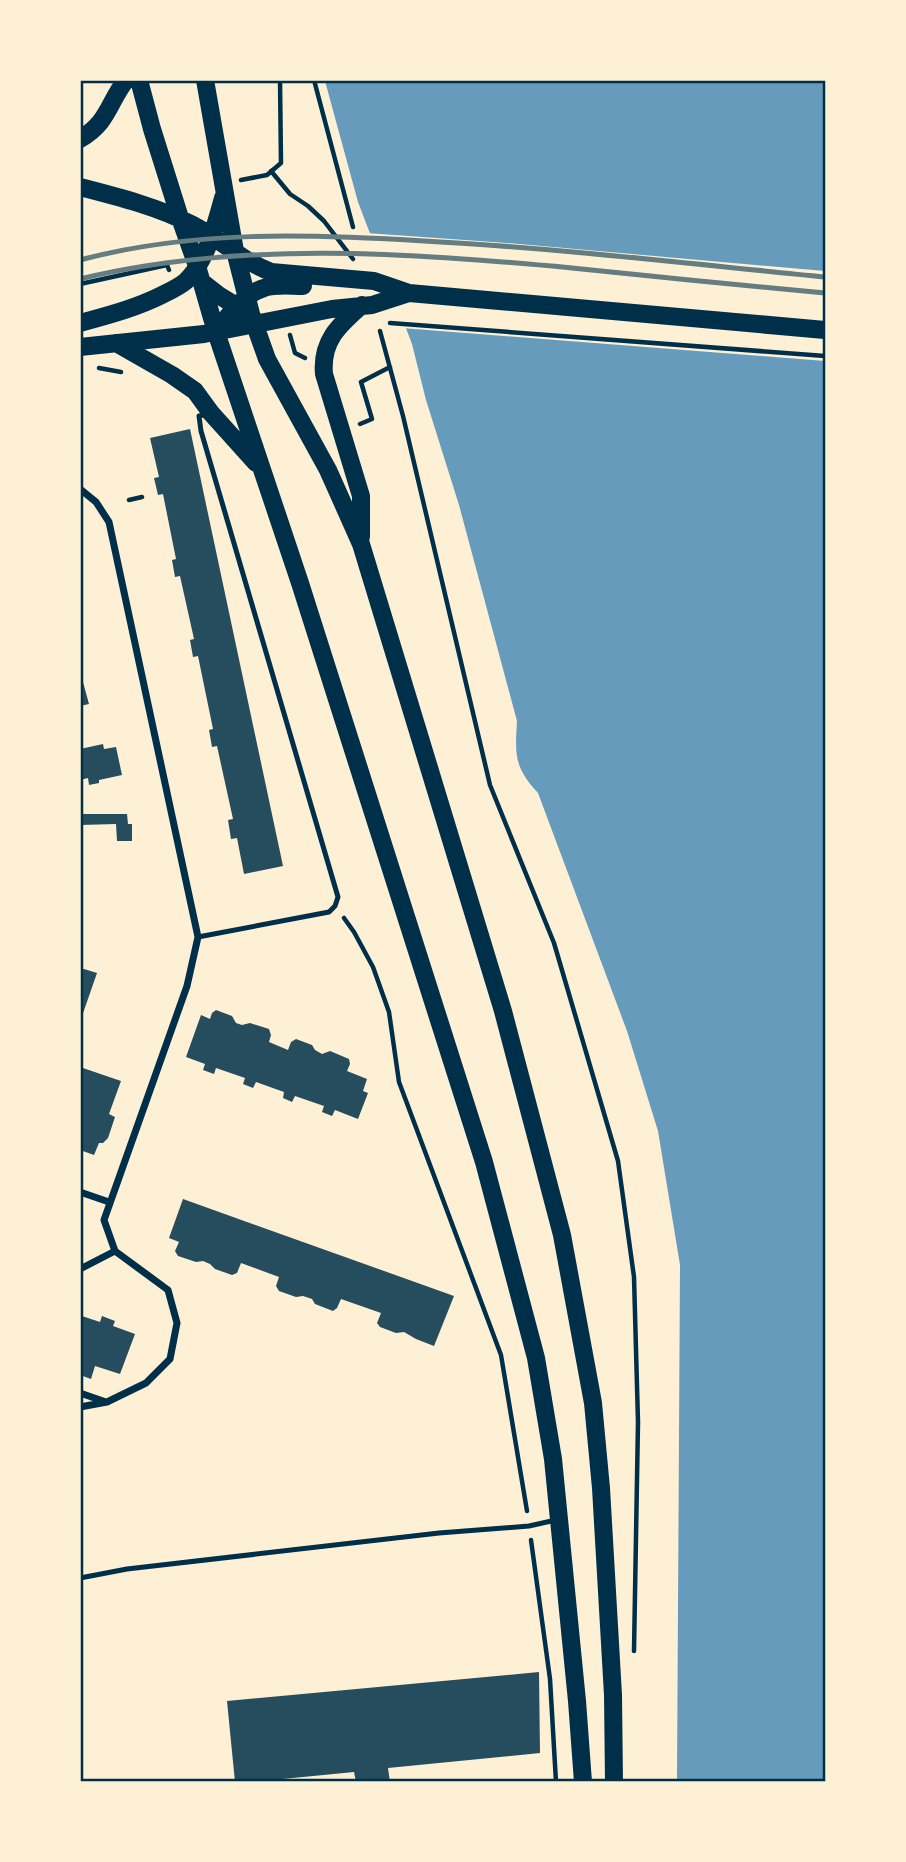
<svg xmlns="http://www.w3.org/2000/svg" width="906" height="1862" viewBox="0 0 906 1862" font-family="Jost,sans-serif">
<style>
.water{fill:#669bbc}
.pier{fill:#fdf0d5}
.building{fill:#264d5e}
.lines{fill:none;stroke-linecap:round;stroke-linejoin:round}
.path{stroke:#003049;stroke-width:4.5}
.service{stroke:#003049;stroke-width:5}
.minor{stroke:#003049;stroke-width:7}
.primary{stroke:#003049;stroke-width:18}
.rail{stroke:#657d81;stroke-width:5}
.neatline{fill:none;stroke:#003049;stroke-width:2.5}
</style>
<rect width="100%" height="100%" fill="#fdf0d5"/>
<path class="water" d="M 325,81 L 825,81 L 825,1781 L 677,1781 L 680,1265 L 658,1131 L 627,1031 L 538,793 C 514,767 515,755 517,721 L 459,505 L 426,400 L 412,344 L 358,202 Z"/>
<path class="pier" d="M 366,233 L 507,243 L 825,271 L 825,361 L 402,328 Z"/>
<path class="building" d="M 190,429 L 283,866 L 244,874 L 237,838 L 231,839 L 228,820 L 233,819 L 217,746 L 212,747 L 209,730 L 213,729 L 198,656 L 193,657 L 190,640 L 194,639 L 180,576 L 175,577 L 172,560 L 176,559 L 163,494 L 158,495 L 154,478 L 159,477 L 150,438 Z
M 80,671 L 89,704 L 80,706 Z
M 103,744 L 104,749 L 116,747 L 122,775 L 99,780 L 99,783 L 89,785 L 88,778 L 80,780 L 80,749 Z
M 80,814 L 127,814 L 128,824 L 132,824 L 132,841 L 117,841 L 116,824 L 80,825 Z
M 84,969 L 97,973 L 81,1019 L 80,970 Z
M 216,1010 L 232,1016 L 236,1023 L 242,1025 L 250,1023 L 269,1029 L 271,1035 L 269,1042 L 288,1050 L 291,1042 L 296,1039 L 312,1045 L 315,1050 L 322,1054 L 330,1051 L 349,1059 L 350,1064 L 347,1071 L 367,1079 L 363,1091 L 368,1093 L 358,1119 L 335,1110 L 332,1116 L 322,1112 L 324,1106 L 295,1096 L 292,1102 L 283,1098 L 284,1092 L 256,1082 L 253,1088 L 243,1084 L 245,1078 L 216,1068 L 214,1074 L 203,1070 L 205,1064 L 186,1057 L 201,1015 L 210,1019 L 212,1013 Z
M 80,1067 L 121,1081 L 109,1114 L 115,1117 L 108,1138 L 103,1143 L 99,1143 L 94,1155 L 80,1150 Z
M 183,1199 L 454,1296 L 434,1346 L 416,1339 L 404,1332 L 396,1333 L 380,1327 L 377,1323 L 381,1313 L 341,1299 L 337,1308 L 333,1311 L 315,1304 L 312,1299 L 303,1296 L 296,1297 L 279,1291 L 276,1286 L 279,1277 L 241,1263 L 237,1273 L 232,1275 L 215,1269 L 210,1264 L 203,1261 L 196,1262 L 178,1256 L 175,1251 L 179,1242 L 169,1238 Z
M 80,1309 L 83,1310 L 82,1316 L 100,1322 L 102,1316 L 115,1321 L 113,1326 L 135,1334 L 120,1374 L 95,1366 L 91,1379 L 80,1375 Z
M 539,1672 L 540,1753 L 388,1768 L 390,1782 L 356,1782 L 354,1772 L 252,1782 L 235,1782 L 227,1701 Z"/>
<g class="lines">
<path class="path" d="M 314,80 L 353,227
M 271,171 L 290,194 L 308,206 L 324,221 L 353,259
M 241,180 L 267,175 L 281,163 L 280,80
M 80,284 L 167,265 L 169,270
M 390,323 L 825,356
M 380,331 L 403,416 L 490,785 L 554,943 L 618,1161 L 634,1277 L 638,1422 L 634,1651
M 290,335 L 295,353 L 305,358
M 99,368 L 121,372
M 360,424 L 372,419 L 361,382 L 390,367
M 129,500 L 142,497
M 344,918 L 354,932 L 373,967 L 389,1012 L 399,1082 L 501,1355 L 527,1511
M 531,1540 L 550,1679 L 556,1782"/>
<path class="service" d="M 198,937 L 329,912 L 335,906 L 338,897 L 201,431 L 199,416 L 208,414
M 80,1578 L 127,1569 L 439,1533 L 529,1526 L 556,1520"/>
<path class="minor" d="M 80,489 L 96,502 L 109,522 L 198,937 L 187,986 L 104,1220 L 115,1251 L 168,1290 L 177,1323 L 170,1359 L 146,1383 L 107,1402 L 80,1407
M 80,1192 L 109,1202
M 80,1269 L 115,1251
M 80,1393 L 106,1402"/>
<path class="primary" d="M 139,80 L 152,129 L 180,218 L 197,266 L 216,332 L 300,583 L 484,1162 L 536,1358 L 553,1459 L 577,1701 L 583,1782
M 205,80 L 235,251 L 251,314 L 267,359 L 328,470 L 361,544 L 503,1011 L 562,1235 L 593,1403 L 601,1488 L 613,1695 L 614,1782
M 80,139 C 109,122 108,103 126,80
M 80,187 C 119,197 158,207 193,225 C 220,239 242,261 271,272 L 374,281 L 409,293 L 825,330
M 202,282 L 220,296 L 246,312
M 80,323 C 109,315 136,308 162,295 C 170,291 179,287 186,281 C 206,262 216,224 223,198
M 216,332 C 229,315 243,294 264,288 C 276,284 290,286 303,286
M 116,343 L 172,375 L 195,391 L 211,413 L 256,463
M 80,347 L 204,334 L 332,309 L 372,305 L 409,293
M 361,537 L 361,496 L 324,374 C 321,341 339,325 362,305"/>
<path class="rail" d="M 80,260 C 192,230 309,234 424,241 C 558,248 692,264 825,277
M 80,279 C 240,240 410,253 572,268 C 656,277 741,285 825,293"/>
</g>
<rect width="906" height="1862" fill="none" stroke="#fdf0d5" stroke-width="164"/>
<rect x="82" y="82" width="742" height="1698" class="neatline"/>
</svg>
